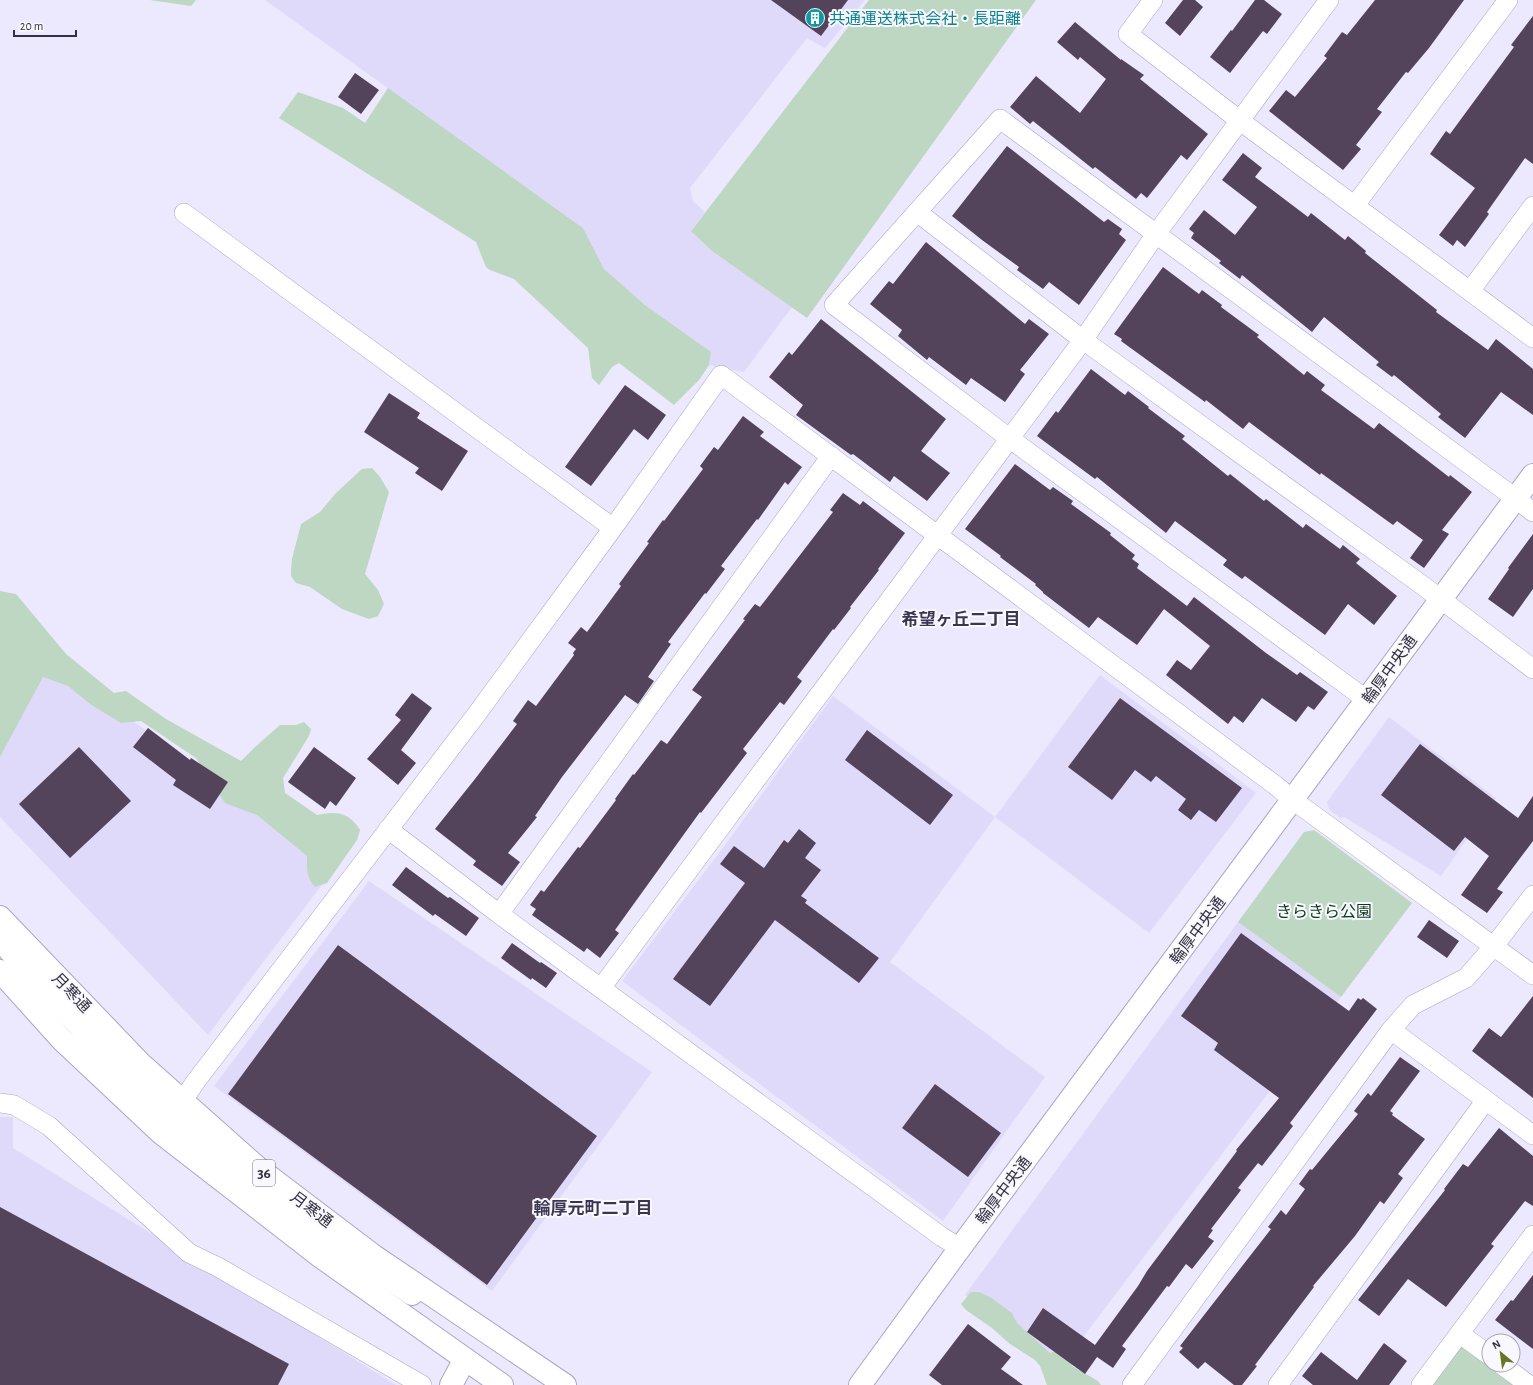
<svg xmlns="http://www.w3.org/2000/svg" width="1533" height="1385" viewBox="0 0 1533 1385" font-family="'Alegreya Sans','Noto Sans JP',sans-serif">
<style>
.built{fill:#e0dafa}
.green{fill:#bdd7c2}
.building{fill:#53445b}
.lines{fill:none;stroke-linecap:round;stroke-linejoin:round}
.street-casing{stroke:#aba5c5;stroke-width:20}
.secondary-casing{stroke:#aba5c5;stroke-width:24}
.highway-casing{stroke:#aba5c5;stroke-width:24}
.street{stroke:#fff;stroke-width:19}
.secondary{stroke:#fff;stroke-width:22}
.highway{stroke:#fff;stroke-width:22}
.labels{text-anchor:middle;stroke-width:4;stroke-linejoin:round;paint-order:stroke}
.shield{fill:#f9f8ff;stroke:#6f6d78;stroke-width:1}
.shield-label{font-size:15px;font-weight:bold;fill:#34313e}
.culture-label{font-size:16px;fill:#0d838f;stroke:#f9f8ff;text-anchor:start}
.street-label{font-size:16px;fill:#34313e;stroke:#f9f8ff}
.park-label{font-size:16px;fill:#0b391b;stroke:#f9f8ff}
.neighbourhood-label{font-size:17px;font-weight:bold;fill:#3b3550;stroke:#f9f8ff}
</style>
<rect width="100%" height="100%" fill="#ece8fd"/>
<path class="built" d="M 265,0 L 865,0 L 825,48 L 807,38 L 690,188 L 693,201 L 705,212 L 691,230 L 712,251 L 792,307 L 744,372 L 709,365 L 711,352 L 631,295 L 604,269 L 583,228 Z
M 36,656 L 340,861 L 208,1035 L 0,817 L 0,721 Z
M 1100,675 L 1256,793 L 1149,933 L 995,817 L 890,962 L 1045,1077 L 943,1221 L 622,981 L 728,841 L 833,696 L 995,817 Z
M 1389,717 L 1496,798 L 1441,876 L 1344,817 L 1340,818 L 1329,809 L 1327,802 Z
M 369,881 L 652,1072 L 492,1291 L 214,1086 Z
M 1238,922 L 1341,997 L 1062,1365 L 965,1295 Z
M 0,1117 L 13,1117 L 13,1148 L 396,1385 L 0,1385 Z"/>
<path class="green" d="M 150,0 L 196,0 L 191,6 Z
M 869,0 L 1036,0 L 807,318 L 712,251 L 691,231 Z
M 388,88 L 583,228 L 604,269 L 645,305 L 711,352 L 709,365 L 699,380 L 674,405 L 619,363 L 612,367 L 599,385 L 592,378 L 588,348 L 514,279 L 490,270 L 486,267 L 476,242 L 279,118 L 298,92 L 343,108 L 365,123 Z
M 372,468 L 380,477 L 389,492 L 365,574 L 378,590 L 384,604 L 378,616 L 369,619 L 342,609 L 310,587 L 296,583 L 291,576 L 291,569 L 292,559 L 301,524 L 320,512 L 336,493 L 362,469 Z
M 0,591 L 16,594 L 66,654 L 114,693 L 126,691 L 166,719 L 241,761 L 254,748 L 280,725 L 296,725 L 304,722 L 311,729 L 309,736 L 283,778 L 285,793 L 317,815 C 336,811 349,812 360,830 L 357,840 L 327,883 L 315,887 C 306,877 307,869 307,856 L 257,815 L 225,803 L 196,758 L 141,721 L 121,723 L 90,704 L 68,686 L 43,677 L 0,757 Z
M 1314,830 L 1412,903 L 1341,997 L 1238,922 L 1304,832 Z
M 971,1292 L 979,1292 L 990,1297 L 1012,1313 L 1017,1323 L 1050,1353 L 1083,1344 L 1078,1359 L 1072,1366 L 1098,1381 L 1101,1385 L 1047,1385 L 1040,1366 L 1035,1360 L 1010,1344 L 992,1328 L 966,1310 L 961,1304 Z
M 1460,1334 L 1489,1354 L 1489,1365 L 1504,1365 L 1532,1385 L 1421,1385 Z"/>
<path class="building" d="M 771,0 L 848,0 L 821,36 Z
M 1183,0 L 1195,0 L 1203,7 L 1180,36 L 1165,23 Z
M 1255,0 L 1264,0 L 1282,14 L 1267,34 L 1263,31 L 1230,73 L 1210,57 L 1231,30 L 1232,31 Z
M 1375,0 L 1464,0 L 1429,48 L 1408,73 L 1406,72 L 1377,109 L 1382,112 L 1356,145 L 1361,149 L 1343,170 L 1269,111 L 1286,90 L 1295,97 L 1327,58 L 1324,56 L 1342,32 L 1347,35 Z
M 1533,16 L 1533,164 L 1525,158 L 1487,212 L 1489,214 L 1465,247 L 1457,240 L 1453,246 L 1439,235 L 1475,188 L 1430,154 L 1446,131 L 1450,134 L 1514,47 L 1511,45 Z
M 1075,22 L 1121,60 L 1121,59 L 1144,75 L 1140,79 L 1208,134 L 1187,160 L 1181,155 L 1147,198 L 1141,193 L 1136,199 L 1095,167 L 1093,169 L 1033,121 L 1030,124 L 1010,107 L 1036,76 L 1080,113 L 1106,79 L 1080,57 L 1078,60 L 1057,42 Z
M 355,73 L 379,90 L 361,114 L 338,97 Z
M 1007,146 L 1104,222 L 1108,219 L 1122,229 L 1119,234 L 1126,240 L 1079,305 L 1049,282 L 1043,289 L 1017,270 L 1019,267 L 982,240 L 952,216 Z
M 1243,153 L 1262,168 L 1255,177 L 1308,217 L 1311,213 L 1345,240 L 1348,236 L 1366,251 L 1365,253 L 1437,310 L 1436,312 L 1488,350 L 1496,339 L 1533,369 L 1533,415 L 1501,392 L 1465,438 L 1438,417 L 1441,414 L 1394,375 L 1392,377 L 1376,365 L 1379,362 L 1324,317 L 1312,332 L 1242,275 L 1240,279 L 1219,263 L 1221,261 L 1191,238 L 1194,233 L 1189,229 L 1204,210 L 1235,235 L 1257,207 L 1222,180 Z
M 926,242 L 1025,324 L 1029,319 L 1049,334 L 1020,370 L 1025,374 L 1005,402 L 971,378 L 966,385 L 929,357 L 927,360 L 898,336 L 902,330 L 870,304 L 889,281 L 893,284 Z
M 1163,267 L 1199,294 L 1202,290 L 1222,305 L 1221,307 L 1259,335 L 1257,337 L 1304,375 L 1307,371 L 1325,385 L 1321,390 L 1374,429 L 1379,423 L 1449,477 L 1450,475 L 1472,492 L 1442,530 L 1449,534 L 1424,568 L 1410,558 L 1423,540 L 1397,521 L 1393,525 L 1321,473 L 1320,475 L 1249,422 L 1243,429 L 1206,400 L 1205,402 L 1121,341 L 1122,339 L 1114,334 Z
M 821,319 L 946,419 L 921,451 L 950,473 L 927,501 L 894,476 L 890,482 L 853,454 L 851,455 L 796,415 L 803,405 L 769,377 L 789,352 L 792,355 Z
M 1091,369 L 1125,395 L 1128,391 L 1149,407 L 1148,408 L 1185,436 L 1182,439 L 1228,476 L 1230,474 L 1264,501 L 1266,499 L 1303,528 L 1306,524 L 1340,549 L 1343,545 L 1360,559 L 1356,563 L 1397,596 L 1374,625 L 1348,604 L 1325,635 L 1245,576 L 1242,579 L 1223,565 L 1227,560 L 1175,521 L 1166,533 L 1097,477 L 1095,479 L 1037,436 L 1056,411 L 1058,413 Z
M 625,385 L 666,415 L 648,440 L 634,429 L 591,486 L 565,467 Z
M 389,393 L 420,413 L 417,418 L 468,451 L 442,491 L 415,473 L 419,468 L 364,432 Z
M 743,416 L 764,432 L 760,436 L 802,467 L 788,485 L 785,482 L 758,520 L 757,519 L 721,566 L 725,569 L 706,594 L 705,593 L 668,642 L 671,644 L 648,677 L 654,681 L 638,704 L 625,695 L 562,777 L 535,816 L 537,817 L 508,853 L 520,862 L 502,886 L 473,865 L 476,861 L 435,829 L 475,779 L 517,724 L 513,721 L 528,700 L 536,706 L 574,655 L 573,653 L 576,649 L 568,643 L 581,627 L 587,632 L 621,586 L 619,584 L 649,543 L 647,542 L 663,520 L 664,521 L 703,469 L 700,466 L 714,447 L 718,450 Z
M 1015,464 L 1050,490 L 1053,487 L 1073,501 L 1071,504 L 1111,533 L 1110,535 L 1135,555 L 1132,559 L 1139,564 L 1137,568 L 1187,606 L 1194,597 L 1266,653 L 1297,675 L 1300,672 L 1328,692 L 1314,710 L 1308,706 L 1296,722 L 1262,698 L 1243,723 L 1234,716 L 1228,724 L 1166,675 L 1177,660 L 1191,670 L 1210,646 L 1164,609 L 1137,645 L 1098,617 L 1089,628 L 1043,593 L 1043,592 L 1035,585 L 1036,584 L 1000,557 L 1001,556 L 965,529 Z
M 843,493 L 860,505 L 863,501 L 905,533 L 878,569 L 879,570 L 850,607 L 851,608 L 834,630 L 833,629 L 797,677 L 802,681 L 784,705 L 780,702 L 743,749 L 747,753 L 701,813 L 700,812 L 615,930 L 619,933 L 600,958 L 587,948 L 584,952 L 532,915 L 536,909 L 530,905 L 541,890 L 544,892 L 578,847 L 580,848 L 616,800 L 615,799 L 633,774 L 634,775 L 661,740 L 667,744 L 702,697 L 692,690 L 745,620 L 743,619 L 755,604 L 760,607 L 833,512 L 830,510 Z
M 1533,534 L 1533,589 L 1513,617 L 1488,599 L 1509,569 L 1508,568 Z
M 412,693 L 432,708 L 401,750 L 416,763 L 398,785 L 367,759 L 401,720 L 395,715 Z
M 1120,698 L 1242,788 L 1216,822 L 1199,810 L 1191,820 L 1178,810 L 1186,799 L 1156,776 L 1151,782 L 1135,770 L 1112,800 L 1068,767 Z
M 148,728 L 190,760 L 191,758 L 228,782 L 210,809 L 173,785 L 176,780 L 133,747 Z
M 867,730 L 953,795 L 930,825 L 845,760 Z
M 1420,744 L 1518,818 L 1533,796 L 1533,841 L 1497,889 L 1503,892 L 1487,913 L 1461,895 L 1489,856 L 1465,837 L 1454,851 L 1381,795 Z
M 79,747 L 131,801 L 70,858 L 19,804 Z
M 314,747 L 356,778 L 336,806 L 330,801 L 325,809 L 288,782 Z
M 799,829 L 816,843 L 805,858 L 821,870 L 801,896 L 807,900 L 805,903 L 879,958 L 859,983 L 775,920 L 710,1006 L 673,979 L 745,883 L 720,864 L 734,846 L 764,868 L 784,840 L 788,843 Z
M 406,867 L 448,898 L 450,897 L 479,918 L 466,936 L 435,914 L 433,916 L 392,885 Z
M 1429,920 L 1459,941 L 1447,958 L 1417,937 Z
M 1241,933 L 1349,1011 L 1358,998 L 1361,1000 L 1363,998 L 1377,1009 L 1290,1123 L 1293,1126 L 1262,1166 L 1258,1163 L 1238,1188 L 1241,1190 L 1211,1229 L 1213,1230 L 1208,1237 L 1214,1241 L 1192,1269 L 1186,1264 L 1169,1287 L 1167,1286 L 1122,1346 L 1126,1349 L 1113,1368 L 1097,1357 L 1085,1374 L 1027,1332 L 1043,1308 L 1095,1345 L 1138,1286 L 1147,1271 L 1237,1151 L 1236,1150 L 1279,1098 L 1214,1050 L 1218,1043 L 1181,1016 Z
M 512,943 L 540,963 L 541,962 L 557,973 L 546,988 L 532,978 L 531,980 L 501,958 Z
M 338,945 L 597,1136 L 487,1285 L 228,1094 Z
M 1533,996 L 1533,1098 L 1472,1051 L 1489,1028 L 1501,1037 Z
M 1400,1057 L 1420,1071 L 1390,1111 L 1393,1113 L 1392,1115 L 1425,1139 L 1398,1174 L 1403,1178 L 1384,1204 L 1380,1201 L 1355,1236 L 1313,1286 L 1314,1287 L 1255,1365 L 1257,1366 L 1242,1385 L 1234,1385 L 1205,1362 L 1198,1369 L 1179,1352 L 1183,1348 L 1180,1346 L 1271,1229 L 1268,1227 L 1281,1210 L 1286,1215 L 1305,1189 L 1299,1184 L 1310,1169 L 1312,1170 L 1358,1114 L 1354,1111 L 1368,1093 L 1371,1096 Z
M 935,1084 L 1001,1133 L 968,1177 L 902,1128 Z
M 1499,1128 L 1533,1156 L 1533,1206 L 1525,1201 L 1491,1244 L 1494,1246 L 1446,1307 L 1408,1279 L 1379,1316 L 1358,1300 L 1445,1190 L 1444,1189 L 1463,1164 L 1468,1167 Z
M 0,1207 L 289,1364 L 278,1385 L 0,1385 Z
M 1533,1275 L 1533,1349 L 1495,1320 L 1511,1300 L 1513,1301 Z
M 968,1324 L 1011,1357 L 1001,1369 L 1023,1385 L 942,1385 L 929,1375 Z
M 1384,1343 L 1407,1361 L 1389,1385 L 1313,1385 L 1302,1376 L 1321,1352 L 1357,1380 Z"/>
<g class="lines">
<defs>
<path id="street" d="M 1153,0 L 1128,34 L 1239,120 L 1533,338
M 1355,205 L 1508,0
M 917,212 L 1083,340 L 1422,585 L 1533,669
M 184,213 L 613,528
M 1470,291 L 1533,206
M 1367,700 L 1009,438 L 834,305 L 1000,119 L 1515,498 L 1533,512
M 388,829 L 499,914 L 942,1237 L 960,1248
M 499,914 L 831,456
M 601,988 L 1083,340 L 1156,234 L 1329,0
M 1391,1030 L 1533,1135
M 0,1103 L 14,1105 L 49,1126 L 189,1253 L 218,1267 L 422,1385
M 174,1113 L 196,1081 L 476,715 L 613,528 L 721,375 L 1275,785 L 1293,800 L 1533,975
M 1460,1334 L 1489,1355
M 1502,1365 L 1529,1385
M 1132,1385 L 1391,1030 L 1413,1005 L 1466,978 L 1494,946 L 1533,895
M 1278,1385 L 1486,1100
M 1421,1385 L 1533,1235"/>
<path id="secondary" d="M 0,940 C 45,989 89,1039 138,1085 C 163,1109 192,1131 219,1153 C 281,1203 345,1250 412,1294
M 451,1385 L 465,1359
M 860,1385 L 960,1248 L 1533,475"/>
<path id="highway" d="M 0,917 L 141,1064 L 258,1168 L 374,1256 L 565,1385
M 0,971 L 62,1040 L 161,1133 L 321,1257 L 502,1385"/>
</defs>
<use href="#street" class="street-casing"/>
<use href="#secondary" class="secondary-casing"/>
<use href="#highway" class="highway-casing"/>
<use href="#street" class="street"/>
<use href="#secondary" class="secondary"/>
<use href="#highway" class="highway"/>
</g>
<defs>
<symbol id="building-disc" viewBox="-11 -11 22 22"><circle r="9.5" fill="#0f9aa8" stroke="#f9f8ff"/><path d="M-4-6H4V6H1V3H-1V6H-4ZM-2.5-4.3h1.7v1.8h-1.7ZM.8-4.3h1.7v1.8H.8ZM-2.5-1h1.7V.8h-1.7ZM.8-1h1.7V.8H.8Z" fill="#fff"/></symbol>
</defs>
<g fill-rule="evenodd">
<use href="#building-disc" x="804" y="7" width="22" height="22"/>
</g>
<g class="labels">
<rect class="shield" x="253" y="1160" width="22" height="26" rx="3"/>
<g class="shield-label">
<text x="264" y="1178">36</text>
</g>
<g class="culture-label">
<text x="829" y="24">共通運送株式会社・長距離</text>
</g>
<g class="street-label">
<text transform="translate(1389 669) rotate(-54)" y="6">輪厚中央通</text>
<text transform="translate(1197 930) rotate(-53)" y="6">輪厚中央通</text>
<text transform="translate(72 992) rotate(46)" y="6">月寒通</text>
<text transform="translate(1003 1190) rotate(-53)" y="6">輪厚中央通</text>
<text transform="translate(312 1209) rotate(37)" y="6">月寒通</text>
</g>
<g class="park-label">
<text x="1324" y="917">きらきら公園</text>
</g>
<g class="neighbourhood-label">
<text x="961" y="625">希望ヶ丘二丁目</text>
<text x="593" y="1214">輪厚元町二丁目</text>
</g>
</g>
<g transform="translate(1501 1353) rotate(331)"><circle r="19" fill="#f9f8ff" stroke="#aaa8b2"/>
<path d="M0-3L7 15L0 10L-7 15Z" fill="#657624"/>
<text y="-6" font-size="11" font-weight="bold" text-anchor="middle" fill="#34313e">N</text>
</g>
<path d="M14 30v6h62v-6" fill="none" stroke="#34313e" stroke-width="2"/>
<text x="20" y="30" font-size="12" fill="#34313e" stroke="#f9f8ff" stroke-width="3" paint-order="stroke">20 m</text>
</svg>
